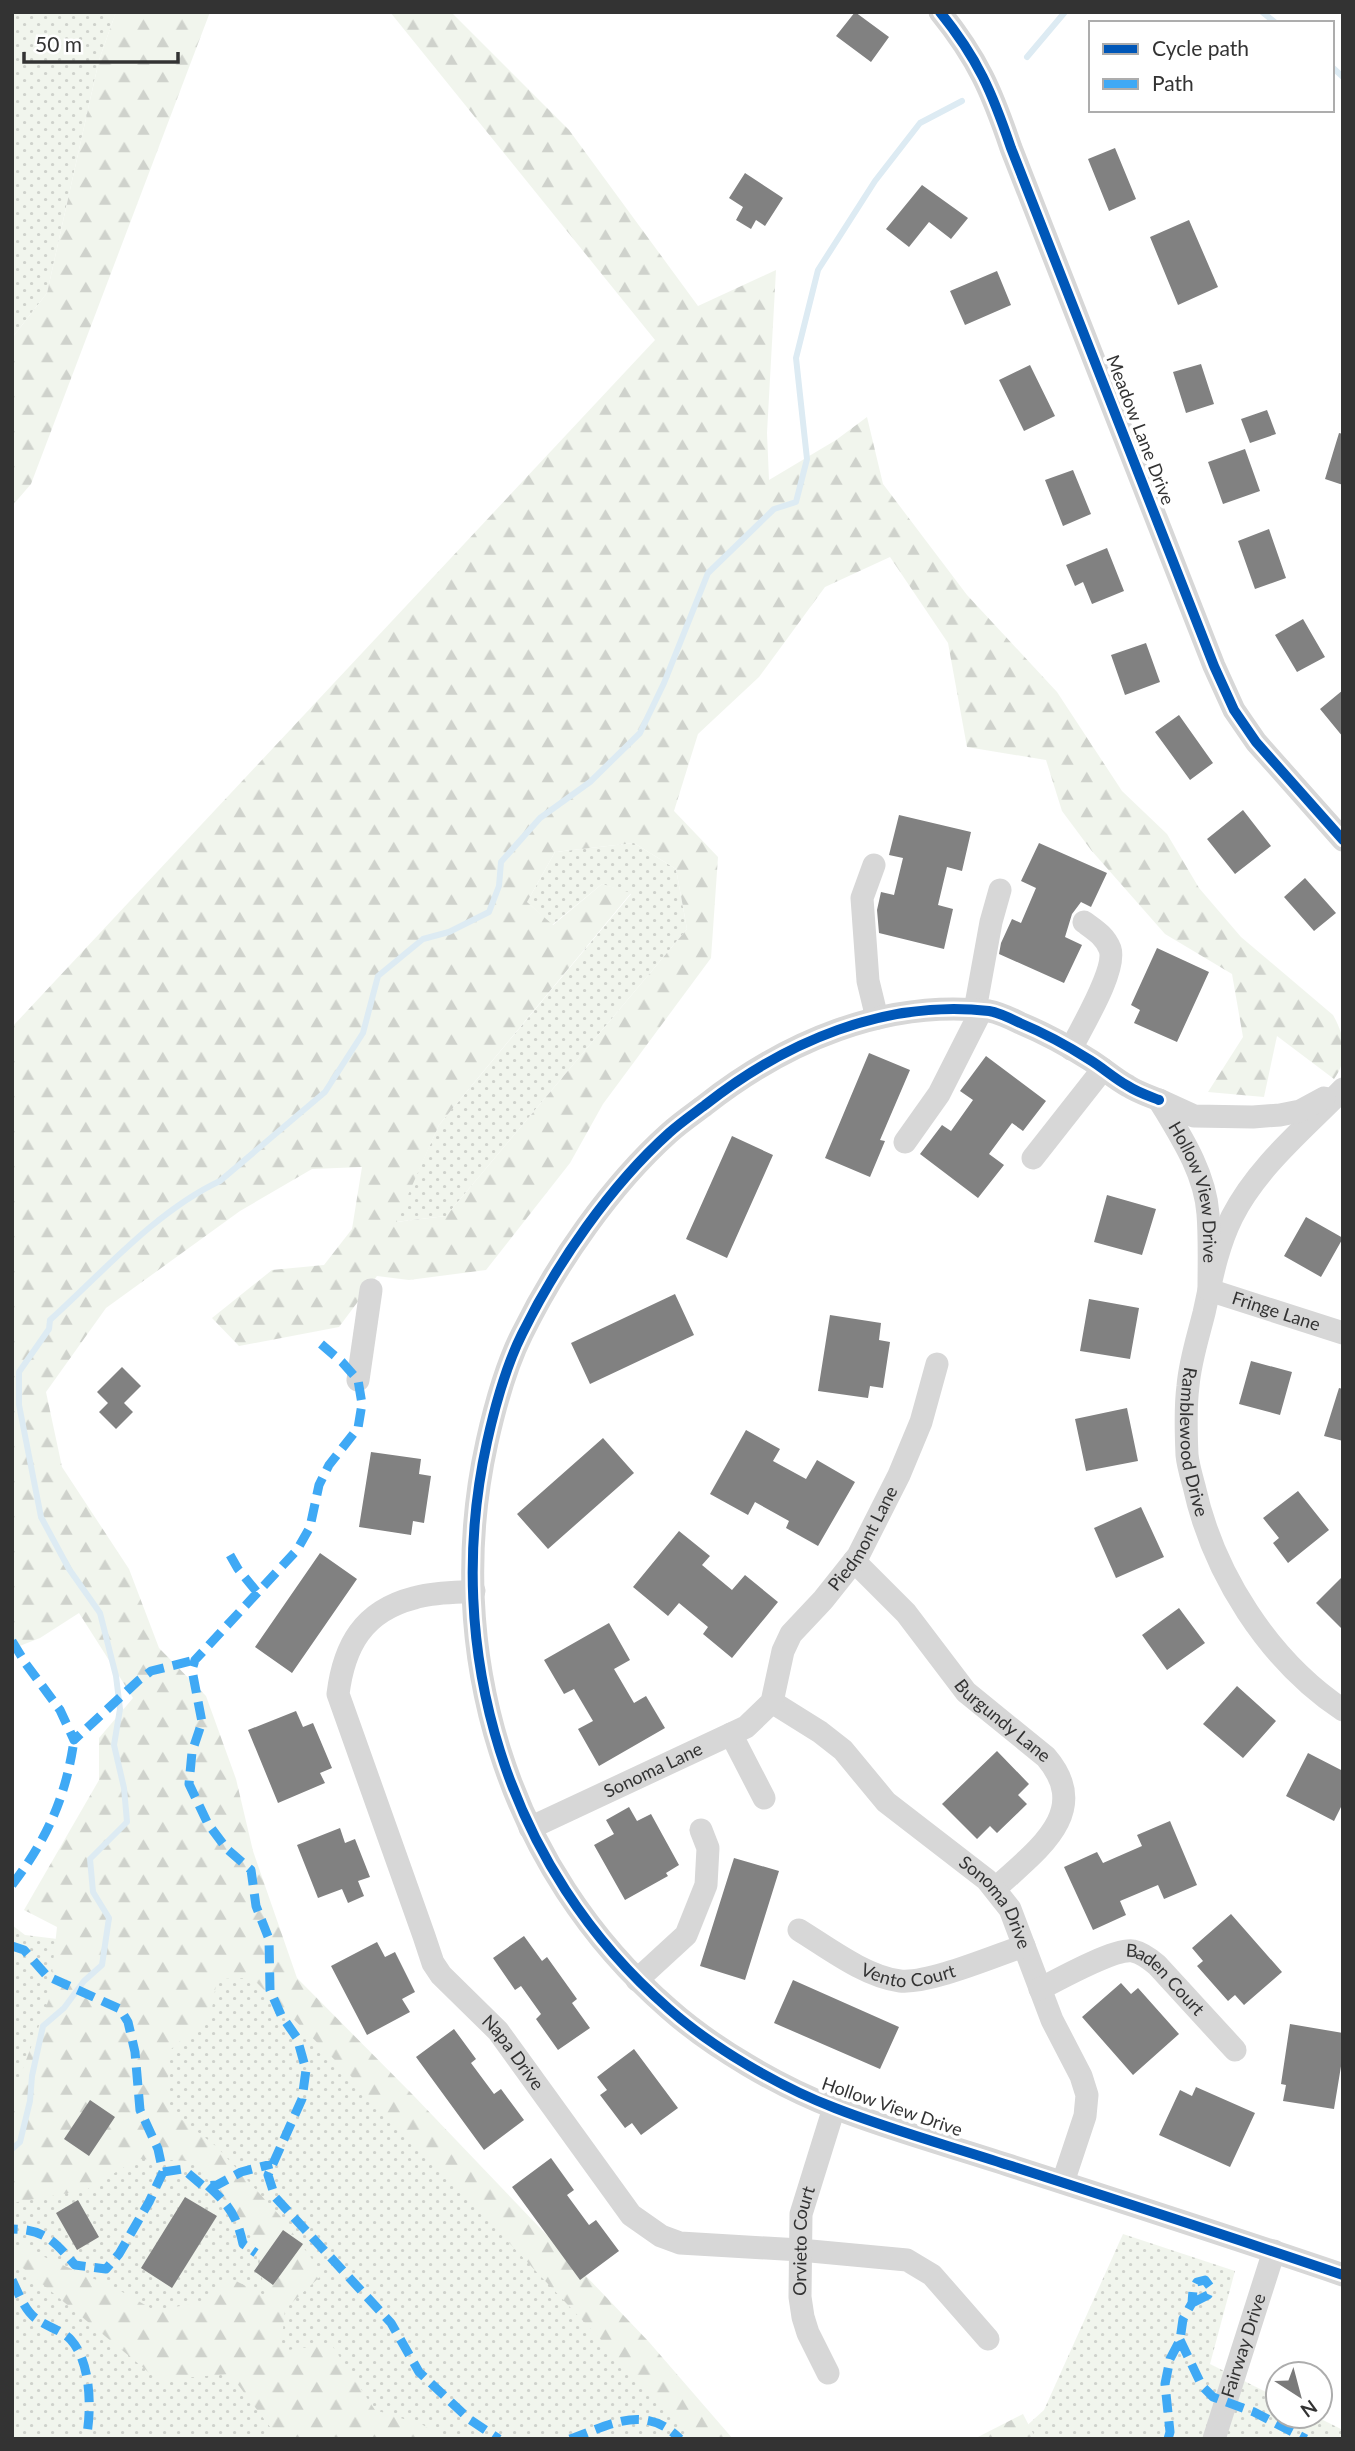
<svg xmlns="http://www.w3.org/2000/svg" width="1355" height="2451" viewBox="0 0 1355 2451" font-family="Lato,sans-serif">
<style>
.grass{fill:url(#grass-dots)}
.forest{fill:url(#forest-firs);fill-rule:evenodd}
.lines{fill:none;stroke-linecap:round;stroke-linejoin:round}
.stream{stroke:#ddebf3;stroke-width:6}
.building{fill:#818181}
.minor{stroke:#d7d7d7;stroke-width:23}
.quiet{stroke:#3fa9f5;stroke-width:9;stroke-dasharray:18 9;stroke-linecap:butt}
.cycleway-casing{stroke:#fff;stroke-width:15}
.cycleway{stroke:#0057b8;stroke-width:10}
.labels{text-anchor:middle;stroke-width:7;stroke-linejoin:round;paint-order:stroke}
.street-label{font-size:18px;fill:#333;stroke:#fff}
</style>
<defs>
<pattern id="grass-dots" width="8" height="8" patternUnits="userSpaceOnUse" patternTransform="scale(1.75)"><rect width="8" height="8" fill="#f1f5ed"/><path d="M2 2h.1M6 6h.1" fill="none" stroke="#cfd2cc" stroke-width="1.8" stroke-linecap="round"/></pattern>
<pattern id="forest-firs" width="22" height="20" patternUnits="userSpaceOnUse" patternTransform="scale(1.75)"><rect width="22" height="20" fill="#f1f5ed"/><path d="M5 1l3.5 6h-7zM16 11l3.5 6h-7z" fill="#cfd2cc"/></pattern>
</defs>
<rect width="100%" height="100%" fill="#fff"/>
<path class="grass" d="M 12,12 L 116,12 L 99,60 L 47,293 L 12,338 Z
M 634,843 L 676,869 L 687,929 L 446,1216 L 395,1222 L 439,1125 L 631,894 L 602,884 L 552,925 L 527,902 L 555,852 Z
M 12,1925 L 25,1935 L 269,1965 L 714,2439 L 12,2439 Z
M 1123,2234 L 1235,2271 L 1210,2364 L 1278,2398 L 1278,2416 L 1315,2416 L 1343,2430 L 1343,2439 L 1012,2439 L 1044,2410 Z"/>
<path class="forest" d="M 116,12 L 210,12 L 31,484 L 12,506 L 12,338 L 47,293 L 99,60 Z
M 390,12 L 451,12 L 569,130 L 698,306 L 776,270 L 767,433 L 769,480 L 836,440 L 867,417 L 883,484 L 967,595 L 1057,692 L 1122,791 L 1167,834 L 1199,888 L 1241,937 L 1333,1015 C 1345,1036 1349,1059 1334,1079 L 1277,1036 L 1264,1097 L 1208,1092 L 1243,1037 L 1232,974 L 1165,934 L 1091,850 L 1062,811 L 1046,760 L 967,747 L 948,643 L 890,557 L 825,587 L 759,677 L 698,734 L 674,811 L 718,857 L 711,958 L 603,1104 L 570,1163 L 486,1270 L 409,1280 L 377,1276 L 339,1327 L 239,1346 L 212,1318 L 272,1270 L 324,1265 L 352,1229 L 362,1167 L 312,1169 L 240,1211 L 106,1308 L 46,1392 L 62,1467 L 129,1569 L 159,1648 L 206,1696 L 236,1779 L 253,1851 L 297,1978 L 413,2095 L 649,2342 L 733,2439 L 695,2439 L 347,2072 L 252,1978 L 217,1979 L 211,2014 L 169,2051 L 167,2108 L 217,2147 L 280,2216 L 323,2274 L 285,2309 L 281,2351 L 331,2344 L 375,2410 L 423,2425 L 444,2439 L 279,2439 L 230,2374 L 158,2380 L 12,2259 L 24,2248 L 117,2289 L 154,2310 L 207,2302 L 228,2277 L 266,2296 L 252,2235 L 193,2161 L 138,2159 L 86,2190 L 12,2203 L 12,2114 L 16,2087 L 49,1999 L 57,1927 L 24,1910 L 99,1780 L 99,1738 L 133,1698 L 79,1613 L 40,1638 L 12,1649 L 12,1027 L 655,340 ZM 634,843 L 676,869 L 687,929 L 446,1216 L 396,1222 L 439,1125 L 631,893 L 602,884 L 553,925 L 527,902 L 555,852 Z
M 1023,2414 L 1035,2437 L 1033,2439 L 974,2439 Z"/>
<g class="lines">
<path class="stream" d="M 1262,12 L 1276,23
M 1027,57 L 1065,12
M 1332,67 L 1343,77
M 12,2149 L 20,2142 L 30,2101 L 32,2076 L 43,2026 L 64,2008 L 84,1981 L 102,1965 L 109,1918 L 93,1892 L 90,1859 L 127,1822 L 124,1788 L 114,1745 L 120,1709 L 116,1676 L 100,1613 L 69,1569 L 41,1517 L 19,1405 L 19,1372 L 49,1329 L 50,1320 C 102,1273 156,1211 220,1181 L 325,1092 L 363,1033 L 378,976 L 423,939 L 449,932 L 489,912 L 499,886 L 501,862 L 540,818 L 590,782 L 640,733 L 664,683 L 708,573 L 774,509 L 796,502 L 807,459 L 796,358 L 818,270 L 875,181 L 920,123 L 962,101"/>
</g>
<path class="building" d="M 855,12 L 889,37 L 871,62 L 836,36 Z
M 1115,148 L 1136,199 L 1109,211 L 1088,159 Z
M 745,173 L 783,198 L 765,226 L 756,220 L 751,229 L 736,220 L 743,207 L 729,198 Z
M 922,185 L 968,218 L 951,239 L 929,222 L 909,247 L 886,229 Z
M 1189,220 L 1218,287 L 1178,305 L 1150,237 Z
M 997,271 L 1011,305 L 965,325 L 950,291 Z
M 1201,364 L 1214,404 L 1186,413 L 1173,372 Z
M 1030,365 L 1055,416 L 1024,431 L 999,380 Z
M 1267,410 L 1276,434 L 1250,443 L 1241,419 Z
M 1339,433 L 1343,434 L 1343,485 L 1325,479 Z
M 1245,449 L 1260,491 L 1223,504 L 1208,462 Z
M 1073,470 L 1091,514 L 1063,526 L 1045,480 Z
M 1269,529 L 1286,578 L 1255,589 L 1238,541 Z
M 1107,548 L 1124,591 L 1092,604 L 1083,582 L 1075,586 L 1066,565 Z
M 1303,619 L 1325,657 L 1297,672 L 1275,635 Z
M 1146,643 L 1160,682 L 1125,695 L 1111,655 Z
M 1343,690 L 1343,737 L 1320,709 Z
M 1179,715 L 1213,763 L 1190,780 L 1155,732 Z
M 1243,810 L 1271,846 L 1235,874 L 1207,839 Z
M 899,815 L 971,832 L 962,871 L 947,867 L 938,905 L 953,909 L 944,949 L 879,933 L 877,910 L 881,892 L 894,895 L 903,858 L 889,855 Z
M 1039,843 L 1107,873 L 1091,907 L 1081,902 L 1072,914 L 1065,937 L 1082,945 L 1064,983 L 999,954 L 1001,943 L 1012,919 L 1021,923 L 1036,888 L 1021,881 Z
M 1305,878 L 1336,913 L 1314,931 L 1284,897 Z
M 1157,948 L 1209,972 L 1177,1042 L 1134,1023 L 1140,1010 L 1131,1005 Z
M 869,1053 L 910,1070 L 880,1140 L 885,1141 L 870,1177 L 825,1158 Z
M 986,1056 L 1046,1101 L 1023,1131 L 1012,1123 L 989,1154 L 1004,1165 L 978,1198 L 920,1154 L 942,1125 L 951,1131 L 973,1100 L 960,1091 Z
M 732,1136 L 773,1155 L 727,1258 L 686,1239 Z
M 1107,1195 L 1156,1209 L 1142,1255 L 1094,1242 Z
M 1306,1217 L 1343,1238 L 1321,1277 L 1284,1256 Z
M 675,1294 L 694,1335 L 590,1384 L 571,1343 Z
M 1089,1299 L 1139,1308 L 1130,1359 L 1080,1351 Z
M 830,1315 L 881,1323 L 879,1340 L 890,1342 L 883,1388 L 870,1386 L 868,1398 L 818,1391 Z
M 1251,1361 L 1292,1372 L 1280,1415 L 1239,1404 Z
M 122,1367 L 141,1386 L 124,1403 L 133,1412 L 116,1429 L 99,1412 L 108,1403 L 97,1392 Z
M 1339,1388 L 1343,1389 L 1343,1441 L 1324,1436 Z
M 1127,1408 L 1138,1461 L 1086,1471 L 1075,1419 Z
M 746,1430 L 780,1449 L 773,1461 L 806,1479 L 817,1460 L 855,1482 L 818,1546 L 786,1528 L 789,1521 L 755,1502 L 748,1515 L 710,1494 Z
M 603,1438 L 634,1473 L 548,1549 L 517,1514 Z
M 371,1452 L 421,1459 L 419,1474 L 431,1476 L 424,1523 L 413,1521 L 411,1535 L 359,1527 Z
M 1298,1491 L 1329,1530 L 1288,1563 L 1273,1543 L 1279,1538 L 1263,1518 Z
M 1141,1507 L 1164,1557 L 1116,1578 L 1094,1528 Z
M 679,1531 L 710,1556 L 702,1565 L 732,1590 L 745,1575 L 778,1602 L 732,1658 L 703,1634 L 708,1627 L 679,1603 L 668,1616 L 633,1587 Z
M 320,1553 L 357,1579 L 292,1673 L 255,1647 Z
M 1343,1576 L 1343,1630 L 1316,1603 Z
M 1179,1608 L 1205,1643 L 1167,1670 L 1142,1635 Z
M 609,1623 L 630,1660 L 614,1669 L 634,1703 L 646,1696 L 665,1728 L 599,1766 L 578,1729 L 593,1721 L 574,1689 L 564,1694 L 544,1660 Z
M 1237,1686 L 1276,1721 L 1243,1758 L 1203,1724 Z
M 296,1711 L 303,1727 L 313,1723 L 332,1768 L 320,1773 L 325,1783 L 278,1803 L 248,1730 Z
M 997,1751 L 1029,1784 L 1018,1795 L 1027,1804 L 997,1833 L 990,1826 L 977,1839 L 942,1804 Z
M 1308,1753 L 1343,1771 L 1343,1803 L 1334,1821 L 1286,1796 Z
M 629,1807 L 637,1821 L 651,1814 L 679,1865 L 666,1873 L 668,1876 L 625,1900 L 594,1845 L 614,1834 L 606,1820 Z
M 1170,1821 L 1197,1885 L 1164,1899 L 1158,1885 L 1120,1901 L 1126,1915 L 1093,1930 L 1064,1867 L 1097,1852 L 1103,1863 L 1142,1846 L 1137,1835 Z
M 340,1828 L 345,1843 L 355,1839 L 370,1877 L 358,1881 L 364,1896 L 348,1903 L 342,1889 L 318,1898 L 297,1845 Z
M 734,1858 L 779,1871 L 745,1980 L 700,1966 Z
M 1231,1914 L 1282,1972 L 1244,2005 L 1235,1995 L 1228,2001 L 1197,1966 L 1203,1961 L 1192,1948 Z
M 524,1936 L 542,1961 L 547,1957 L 577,1999 L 572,2003 L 590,2028 L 558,2050 L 536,2019 L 541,2014 L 521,1986 L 515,1990 L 493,1958 Z
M 377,1942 L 385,1957 L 395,1952 L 415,1992 L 402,1999 L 410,2012 L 367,2035 L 331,1966 Z
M 793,1980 L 899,2027 L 880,2069 L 774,2023 Z
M 1121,1983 L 1131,1994 L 1138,1988 L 1179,2034 L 1133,2075 L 1082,2017 Z
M 1290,2024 L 1343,2033 L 1343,2054 L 1334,2109 L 1283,2101 L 1286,2085 L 1281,2084 Z
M 454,2029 L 476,2059 L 471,2063 L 494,2094 L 501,2089 L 524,2120 L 484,2150 L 416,2057 Z
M 634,2049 L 678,2108 L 641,2135 L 632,2123 L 625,2128 L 600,2095 L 607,2090 L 597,2077 Z
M 1196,2087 L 1255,2113 L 1230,2167 L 1159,2135 L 1180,2090 L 1192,2096 Z
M 90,2100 L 115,2117 L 89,2156 L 64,2139 Z
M 551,2158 L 574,2190 L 567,2195 L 589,2225 L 596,2220 L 619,2251 L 580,2280 L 512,2187 Z
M 185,2197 L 217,2216 L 172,2288 L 141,2268 Z
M 78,2200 L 99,2237 L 77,2250 L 56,2213 Z
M 283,2230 L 303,2244 L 273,2285 L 254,2271 Z"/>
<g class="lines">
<g class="minor">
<path d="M 940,12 C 978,59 992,92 1011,148 L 1214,666 L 1234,710 L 1256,742 L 1343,840"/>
<path d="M 874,865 L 862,898 L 868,981 L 877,1018"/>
<path d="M 975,1010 L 991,922 L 1000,890"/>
<path d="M 1071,1049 C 1081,1028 1117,970 1110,949 C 1105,936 1095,930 1084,922"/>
<path id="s1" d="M 1343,1089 C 1305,1128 1257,1167 1232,1217 C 1217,1247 1211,1281 1204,1313 C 1198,1337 1190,1361 1188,1386 C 1185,1408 1186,1432 1187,1455 C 1188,1465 1191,1475 1194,1486 C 1213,1573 1268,1660 1343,1710"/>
<path id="s2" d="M 1324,1098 L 1300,1111 L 1280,1115 L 1253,1117 L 1194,1116 L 1159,1100 C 1180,1135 1205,1172 1208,1214 C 1210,1239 1209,1265 1209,1290 L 1343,1333"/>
<path d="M 1159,1100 C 1149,1096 1137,1092 1128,1086 C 1115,1079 1103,1068 1090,1060 C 1068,1046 1044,1033 1020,1023 C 1010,1018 1000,1013 989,1011 C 885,999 785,1042 705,1105 C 693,1114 680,1123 669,1133 C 610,1186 557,1263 522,1334 C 505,1368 495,1406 487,1442 C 441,1650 507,1869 669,2009 C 713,2048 780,2087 835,2108 C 891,2130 950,2146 1008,2165 C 1120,2201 1231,2237 1343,2275"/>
<path d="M 905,1142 L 939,1094 L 981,1011"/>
<path d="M 1033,1158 L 1103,1069"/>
<path d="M 358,1380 L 371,1290"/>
<path id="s3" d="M 854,1561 L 906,1613 L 966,1692 L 1046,1757 C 1094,1813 1034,1852 995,1889"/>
<path id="s4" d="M 474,1591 C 454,1593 432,1592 414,1598 C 363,1611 344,1646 338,1694 L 424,1936 L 433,1963 L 441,1975 L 498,2031 L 631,2215 L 661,2236 L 680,2243 L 800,2250 L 907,2260 L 932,2275 L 988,2339"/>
<path id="s5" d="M 772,1702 L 820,1732 L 843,1750 L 886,1802 L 987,1880 L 1010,1909 L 1052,2020 L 1081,2076 L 1087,2095 L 1085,2116 L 1063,2182"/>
<path d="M 731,1734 L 764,1798"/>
<path id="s6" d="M 530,1828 L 746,1727 L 772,1702 L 783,1651 L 791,1634 L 823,1600 L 858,1556 L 899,1475 L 921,1422 L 937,1364"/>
<path id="s7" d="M 799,1930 C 828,1948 866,1977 900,1981 C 929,1984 994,1956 1024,1946"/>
<path d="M 637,1980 L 686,1935 L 706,1885 L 708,1848 L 701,1830"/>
<path id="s8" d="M 1040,1989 C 1059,1979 1115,1948 1133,1951 C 1142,1953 1150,1959 1157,1965 L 1235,2050"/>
<path id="s9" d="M 828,2373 L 808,2333 L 803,2317 L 800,2297 L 801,2214 L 834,2108"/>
<path id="s10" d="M 1214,2439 L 1274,2251"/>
</g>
<path class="quiet" d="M 321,1344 L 342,1362 L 358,1380 L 362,1404 L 358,1428 L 329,1465 L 319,1485 L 310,1527 L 297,1550 L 195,1660 L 192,1670 L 202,1722 L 192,1752 L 189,1784 L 208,1824 L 227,1849 L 251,1870 L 256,1906 L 269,1939 L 270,1990 L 281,2015 L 297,2038 L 306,2070 L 302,2099 L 268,2175 L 275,2197 L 391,2323 L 419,2372 L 469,2419 L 499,2439
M 230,1555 L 238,1569 L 257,1592
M 12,1641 L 26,1664 L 60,1710 L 74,1740 L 139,1680 L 151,1671 L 195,1660
M 12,1885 C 47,1839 66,1797 74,1740
M 12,1946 L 24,1950 L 47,1976 L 120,2009 L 128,2022 L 135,2052 L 140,2110 L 158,2149 L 163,2172 L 149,2202 L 119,2254 L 106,2269 L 75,2265 C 55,2242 45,2229 12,2229
M 163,2172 L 183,2169 L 203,2186 L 217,2185 L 241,2172 L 272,2164
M 208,2186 C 229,2205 237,2216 243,2244 L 256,2253
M 12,2280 C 19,2294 25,2312 38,2320 C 48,2327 63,2331 71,2340 C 91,2362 92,2410 86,2439
M 1180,2340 L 1202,2386 L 1213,2397 L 1254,2412 L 1306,2439
M 570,2439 C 610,2425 645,2403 680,2439
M 1168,2439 L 1170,2432 L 1165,2384 L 1170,2359 L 1180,2340 L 1183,2319 L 1192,2303 L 1193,2290 L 1197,2282 L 1205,2280 L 1211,2288 L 1208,2295 L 1192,2303"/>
<defs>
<path id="cycleway" d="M 940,12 C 978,59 992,92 1011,148 L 1214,666 L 1234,710 L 1256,742 L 1343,840
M 1159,1100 C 1149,1096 1137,1092 1128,1086 C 1115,1079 1103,1068 1090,1060 C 1068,1046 1044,1033 1020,1023 C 1010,1018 1000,1013 989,1011 C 885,999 785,1042 705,1105 C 693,1114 680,1123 669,1133 C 610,1186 557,1263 522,1334 C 505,1368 495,1406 487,1442 C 441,1650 507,1869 669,2009 C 713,2048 780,2087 835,2108 C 891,2130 950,2146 1008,2165 C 1120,2201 1231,2237 1343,2275"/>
</defs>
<use href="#cycleway" class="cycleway-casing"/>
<use href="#cycleway" class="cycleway"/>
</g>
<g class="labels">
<g class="street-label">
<text transform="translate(1140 430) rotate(69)" y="6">Meadow Lane Drive</text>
<text dy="6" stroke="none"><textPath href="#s2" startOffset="273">Hollow View Drive</textPath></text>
<text dy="6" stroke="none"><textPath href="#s2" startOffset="444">Fringe Lane</textPath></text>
<text dy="6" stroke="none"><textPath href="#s1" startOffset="402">Ramblewood Drive</textPath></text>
<text dy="6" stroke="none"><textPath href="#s6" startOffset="466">Piedmont Lane</textPath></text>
<text dy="6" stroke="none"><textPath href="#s3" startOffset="219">Burgundy Lane</textPath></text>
<text dy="6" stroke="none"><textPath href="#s6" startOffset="136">Sonoma Lane</textPath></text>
<text dy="6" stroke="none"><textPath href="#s5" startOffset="304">Sonoma Drive</textPath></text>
<text dy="6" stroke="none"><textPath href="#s7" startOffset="122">Vento Court</textPath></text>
<text dy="6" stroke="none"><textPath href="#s8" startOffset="144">Baden Court</textPath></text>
<text dy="6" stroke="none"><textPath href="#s4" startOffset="598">Napa Drive</textPath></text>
<text transform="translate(892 2107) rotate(19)" y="6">Hollow View Drive</text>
<text dy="6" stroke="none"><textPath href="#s9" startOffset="138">Orvieto Court</textPath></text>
<text dy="6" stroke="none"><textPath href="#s10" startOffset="98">Fairway Drive</textPath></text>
</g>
</g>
<rect width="1355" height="2451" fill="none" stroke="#333333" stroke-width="28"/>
<rect x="1089" y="21" width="245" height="91" fill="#ffffff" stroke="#adadad" stroke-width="2"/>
<rect x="1103" y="44" width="35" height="10" fill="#0057b8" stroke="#adadad" stroke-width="2"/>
<text x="1152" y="56" font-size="21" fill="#333333">Cycle path</text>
<rect x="1103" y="79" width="35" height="10" fill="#3fa9f5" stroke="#adadad" stroke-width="2"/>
<text x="1152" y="91" font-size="21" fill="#333333">Path</text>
<g transform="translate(1299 2395) rotate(144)"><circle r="33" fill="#ffffff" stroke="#adadad" stroke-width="2"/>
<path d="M0-5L12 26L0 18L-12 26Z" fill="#7a7a7a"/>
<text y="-10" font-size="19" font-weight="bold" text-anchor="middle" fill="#333333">N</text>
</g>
<path d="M24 52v10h154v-10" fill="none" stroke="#333333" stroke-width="3.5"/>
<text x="35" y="52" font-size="21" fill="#333333" stroke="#ffffff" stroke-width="5" paint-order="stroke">50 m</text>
</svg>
